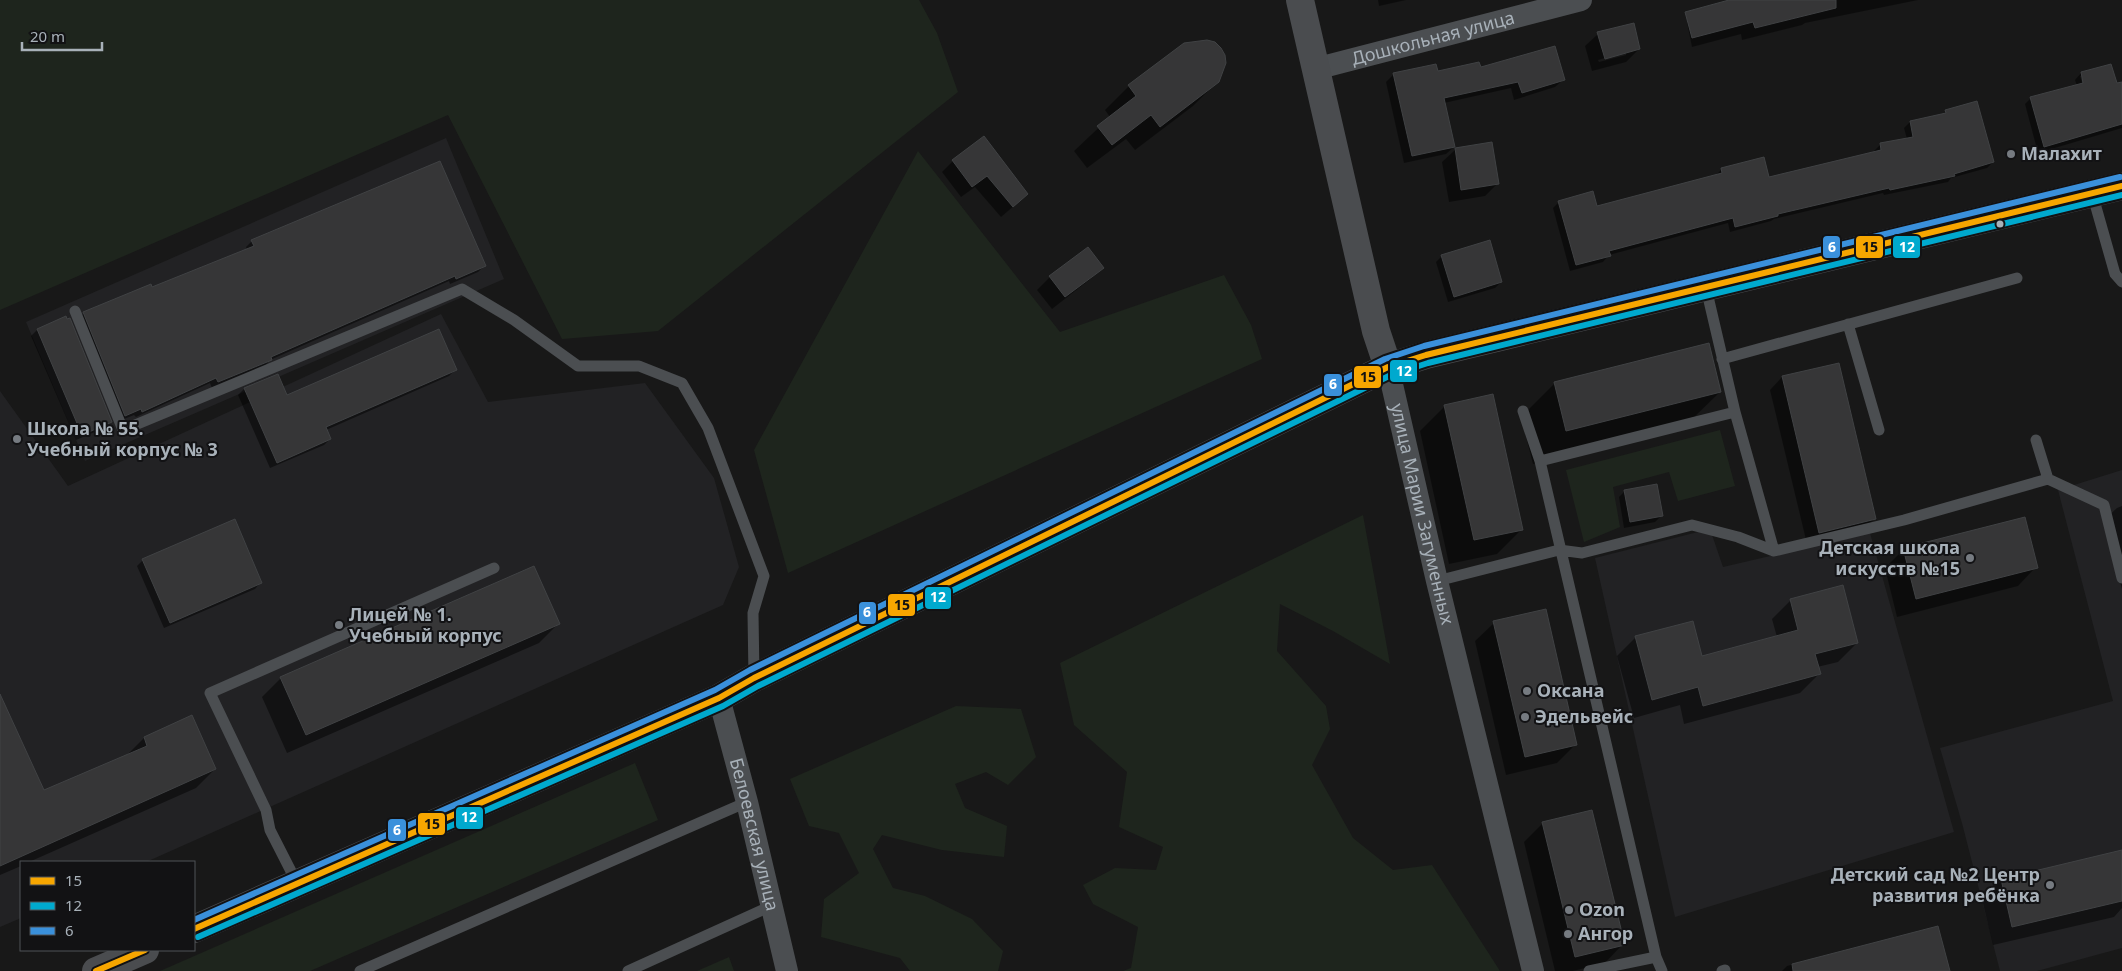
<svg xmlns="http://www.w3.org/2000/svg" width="2122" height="971" viewBox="0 0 2122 971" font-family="'Noto Sans',sans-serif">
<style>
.built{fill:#222224}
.green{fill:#1e251d}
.shadow{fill:#0007;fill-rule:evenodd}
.building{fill:#363637;stroke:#404244}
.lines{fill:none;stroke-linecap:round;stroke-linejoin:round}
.lane{stroke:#4b4e51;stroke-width:11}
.street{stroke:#4b4e51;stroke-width:22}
.secondary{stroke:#4a4c4f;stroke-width:28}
.bus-1-casing{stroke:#121214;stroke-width:10}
.bus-2-casing{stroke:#121214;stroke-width:10}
.bus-3-casing{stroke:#121214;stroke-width:10}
.bus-1{stroke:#f7a600;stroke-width:6}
.bus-2{stroke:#00a9ce;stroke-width:6}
.bus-3{stroke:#3a90db;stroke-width:6}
.poi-dot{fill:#767b81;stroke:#121214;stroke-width:2}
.bus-dot{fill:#a8b1b9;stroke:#121214;stroke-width:2}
.labels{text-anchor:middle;stroke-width:4;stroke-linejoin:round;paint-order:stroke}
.street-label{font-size:18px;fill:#a8b1b9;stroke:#121214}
.poi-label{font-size:18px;font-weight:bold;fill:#a8b1b9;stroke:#121214;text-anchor:start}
.line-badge{stroke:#121214;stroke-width:2}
.badge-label{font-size:14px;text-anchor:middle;font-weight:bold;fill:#fff}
.pale-badge-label{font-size:14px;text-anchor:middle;font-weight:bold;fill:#111}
</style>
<rect width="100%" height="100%" fill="#181818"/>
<path class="built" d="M 446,138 L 504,279 L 85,461 L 26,322 Z
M 441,314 L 488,402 L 645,383 L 714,478 L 739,567 L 723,605 L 146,862 L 21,862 L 21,918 L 0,927 L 0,391 L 68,486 Z
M 2122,470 L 2122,948 L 2037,971 L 2000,971 L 1962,823 L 1940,748 L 2113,701 L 2058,490 Z
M 1710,529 L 1723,567 L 1870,533 L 1954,832 L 1675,917 L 1595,558 Z"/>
<path class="green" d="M 0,0 L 919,0 L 937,33 L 958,92 L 658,331 L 562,339 L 448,115 L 0,310 Z
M 918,151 L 1060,332 L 1224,275 L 1251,325 L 1262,359 L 788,573 L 754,450 Z
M 1720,430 L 1735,486 L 1678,501 L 1669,472 L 1613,487 L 1620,527 L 1584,542 L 1566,470 Z
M 1363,515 L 1390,664 L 1333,631 L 1280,604 L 1277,651 L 1326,706 L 1330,729 L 1312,765 L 1353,838 L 1393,870 L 1432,865 L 1500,971 L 1123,971 L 1131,968 L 1138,927 L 1093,904 L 1083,885 L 1115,868 L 1156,870 L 1163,847 L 1119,827 L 1127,772 L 1074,725 L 1060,663 Z
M 956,706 L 1021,709 L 1036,757 L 1008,785 L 986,772 L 955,784 L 965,808 L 1007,826 L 1004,857 L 942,850 L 882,835 L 873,849 L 893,888 L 925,896 L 972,919 L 1003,951 L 998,971 L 910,971 L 900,958 L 821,937 L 824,899 L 859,873 L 839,833 L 809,826 L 790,779 Z
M 635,763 L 658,820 L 310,971 L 160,971 Z
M 729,957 L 734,971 L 697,971 Z"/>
<path class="shadow" d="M 1378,0 L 1406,0 L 1379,6 Z
M 1737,0 L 1918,0 L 1805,23 L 1802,25 L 1742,40 L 1741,34 L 1692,47 L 1687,22 L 1700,9 Z
M 1598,34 L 1639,49 L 1626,62 L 1592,71 L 1585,46 ZM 1626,52 L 1626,55 L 1599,62 L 1598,60 Z
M 2110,65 L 2116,85 L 2122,83 L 2122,128 L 2038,153 L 2025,104 L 2031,98 L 2077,86 L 2075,80 L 2081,73 ZM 2080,76 L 2083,76 L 2084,89 Z
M 1480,69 L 1563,80 L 1555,87 L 1514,100 L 1511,88 L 1444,103 L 1454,147 L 1446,154 L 1404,163 L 1386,82 L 1394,74 Z
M 1218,81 L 1193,106 L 1135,150 L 1126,139 L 1087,168 L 1074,151 L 1110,117 L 1105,110 L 1129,86 Z
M 1946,111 L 1993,162 L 1987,168 L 1951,178 L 1948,182 L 1884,195 L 1883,193 L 1774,219 L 1771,221 L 1730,232 L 1728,223 L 1609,255 L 1603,262 L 1570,271 L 1553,208 L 1559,202 L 1596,208 L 1715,176 L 1722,169 L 1768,178 L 1875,153 L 1874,151 L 1880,145 L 1907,139 L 1904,128 L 1910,122 L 1942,116 Z
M 984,138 L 1015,205 L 1001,217 L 975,187 L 961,197 L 942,172 L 953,161 Z
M 1491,144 L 1498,183 L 1485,196 L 1449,202 L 1442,162 L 1455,150 Z
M 252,241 L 484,266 L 478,272 L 450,284 L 449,281 L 270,360 L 265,366 L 212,388 L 210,383 L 136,417 L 134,415 L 119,421 L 78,319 L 84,313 L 151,289 L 247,250 L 246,247 Z
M 1442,256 L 1501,282 L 1495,288 L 1448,302 L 1436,262 Z
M 1102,268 L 1089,280 L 1052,309 L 1037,290 L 1050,277 Z
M 65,318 L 110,422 L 104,428 L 76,440 L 31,336 L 37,330 Z
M 455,370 L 449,376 L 326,430 L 330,439 L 324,445 L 270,468 L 238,395 L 244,389 L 277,375 L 286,396 Z
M 1782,377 L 1874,519 L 1862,531 L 1807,544 L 1770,390 Z
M 1555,383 L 1720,392 L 1686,425 L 1533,464 L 1521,417 Z
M 1445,406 L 1521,530 L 1497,554 L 1449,564 L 1420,431 Z
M 1625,491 L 1661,516 L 1655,522 L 1624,528 L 1619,497 Z
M 2122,506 L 2122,589 L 2104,520 L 2117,508 Z
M 1904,549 L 2036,567 L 2018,586 L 1897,617 L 1885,568 Z
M 143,560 L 261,582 L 255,589 L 164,628 L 137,566 Z
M 1791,600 L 1857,643 L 1838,662 L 1817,667 L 1819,674 L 1800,693 L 1684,724 L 1680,705 L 1634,718 L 1617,656 L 1636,637 L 1702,657 L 1777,637 L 1772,619 Z
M 1494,623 L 1576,744 L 1557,763 L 1506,775 L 1475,641 Z
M 558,624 L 539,643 L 287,753 L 262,697 L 281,678 Z
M 0,722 L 44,792 L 126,756 L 144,738 L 215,769 L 196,788 L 29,862 L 21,862 L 21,866 L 0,875 Z
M 1543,823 L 1623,944 L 1605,963 L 1573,971 L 1555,971 L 1524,842 Z
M 2121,852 L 2122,908 L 2114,917 L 1993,945 L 1982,899 L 2001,881 Z
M 1937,927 L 1948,971 L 1782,971 L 1787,966 Z"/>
<path class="building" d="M 1729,0 L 1836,0 L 1836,8 L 1755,28 L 1753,22 L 1692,38 L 1685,12 Z
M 1634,23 L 1640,49 L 1605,59 L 1597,32 Z
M 1207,40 L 1215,42 L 1221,48 L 1225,55 L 1226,63 L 1219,82 L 1160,127 L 1151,115 L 1112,145 L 1097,126 L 1136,96 L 1128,85 L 1184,43 Z
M 1555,46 L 1565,80 L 1522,93 L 1518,82 L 1444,98 L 1455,147 L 1412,156 L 1393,73 L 1436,64 L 1438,71 L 1479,62 L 1481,67 Z
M 2111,64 L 2117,83 L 2122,82 L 2122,124 L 2044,147 L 2030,97 L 2083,83 L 2081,72 Z
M 1977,101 L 1994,162 L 1954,174 L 1955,176 L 1890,190 L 1889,188 L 1778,214 L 1778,216 L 1735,227 L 1733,218 L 1609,251 L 1611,256 L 1576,265 L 1558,201 L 1593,191 L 1597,206 L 1722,173 L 1721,168 L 1764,157 L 1769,177 L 1881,150 L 1880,143 L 1913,137 L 1910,121 L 1946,113 L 1945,110 Z
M 984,136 L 1028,194 L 1013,207 L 987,176 L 972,187 L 952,160 Z
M 1492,142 L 1499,184 L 1461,190 L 1455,148 Z
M 440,161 L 486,266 L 456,279 L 455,276 L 271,357 L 272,360 L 218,382 L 216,378 L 142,412 L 141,409 L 125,416 L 83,312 L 151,284 L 152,287 L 254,246 L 251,240 Z
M 1490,240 L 1502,282 L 1454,297 L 1441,255 Z
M 1088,247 L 1104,268 L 1065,297 L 1049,276 Z
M 66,316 L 67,319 L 70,318 L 112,422 L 82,435 L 37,329 Z
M 439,329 L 457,370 L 326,427 L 331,439 L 277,463 L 244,388 L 278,374 L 287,395 Z
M 1709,343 L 1721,392 L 1566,431 L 1554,382 Z
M 1839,363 L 1876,519 L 1819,533 L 1782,376 Z
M 1493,394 L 1523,530 L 1474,540 L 1444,405 Z
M 1657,484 L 1663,516 L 1630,522 L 1624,490 Z
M 2025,517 L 2038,568 L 1916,599 L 1903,548 Z
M 235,519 L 262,583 L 170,623 L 142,559 Z
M 534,566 L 560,624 L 306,735 L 280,677 Z
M 1843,585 L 1858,643 L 1815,654 L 1821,674 L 1703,706 L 1698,687 L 1652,700 L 1635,636 L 1693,621 L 1702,656 L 1798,630 L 1790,599 Z
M 1546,609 L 1577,745 L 1525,757 L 1493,621 Z
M 0,694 L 44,790 L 147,746 L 144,737 L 192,715 L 216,769 L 0,866 Z
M 1592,810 L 1625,945 L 1575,957 L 1542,822 Z
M 2122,850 L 2122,901 L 2012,927 L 2001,879 Z
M 1938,926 L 1950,971 L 1793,971 L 1792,964 Z"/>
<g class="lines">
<path class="lane" d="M 2092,193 L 2115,274 L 2122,282
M 1706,288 L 1735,412 L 1774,551 L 1904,520 L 2048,479 L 2036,440
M 75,311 L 123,430 L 462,289 L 514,320 L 578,366 L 639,366 L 682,383 L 708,428 L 764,576 L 753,613 L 754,678
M 1848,324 L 1879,430
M 1722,359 L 2017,278
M 1523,411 L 1540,461 L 1656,957
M 1540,461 L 1735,412
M 2048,479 L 2104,505 L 2122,578
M 1437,581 L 1559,550 L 1582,553 L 1692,525 L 1738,537 L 1774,551
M 297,883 L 270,830 L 266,810 L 210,693 L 494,568
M 360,971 L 747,802
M 628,971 L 771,906
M 1589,971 L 1656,957 L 1662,971
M 1722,971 L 1725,970"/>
<g class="street">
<path id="s1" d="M 1315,69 L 1581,0"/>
<path id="s2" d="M 1388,367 L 1437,581 L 1533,971"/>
<path id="s3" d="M 719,698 L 747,802 L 787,971"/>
</g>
<path class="secondary" d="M 1300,0 L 1376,331 L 1388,367
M 194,929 L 719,698 L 754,678 L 1388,367 L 1426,355 L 2122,186
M 96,971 L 145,950"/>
<defs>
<path id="bus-1" d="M 194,929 L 719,698 L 754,678 L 1388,367 L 1426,355 L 2122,186
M 96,971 L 145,950"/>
<path id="bus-2" d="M 198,937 L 723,706 L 758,686 L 1391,375 L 1428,363 L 2122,195"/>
<path id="bus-3" d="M 194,920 L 715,690 L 750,670 L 1385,359 L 1424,346 L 2120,177"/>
</defs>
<use href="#bus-1" class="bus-1-casing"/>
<use href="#bus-2" class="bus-2-casing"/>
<use href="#bus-3" class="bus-3-casing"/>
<use href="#bus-1" class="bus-1"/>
<use href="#bus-2" class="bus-2"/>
<use href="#bus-3" class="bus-3"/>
</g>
<g class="poi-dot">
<circle cx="2011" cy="154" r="5"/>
<circle cx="17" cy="439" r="5"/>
<circle cx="1970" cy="558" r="5"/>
<circle cx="339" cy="625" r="5"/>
<circle cx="1527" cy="691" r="5"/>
<circle cx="1525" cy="717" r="5"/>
<circle cx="2050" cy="885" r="5"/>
<circle cx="1569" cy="910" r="5"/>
<circle cx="1568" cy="934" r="5"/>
</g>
<circle class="bus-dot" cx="2000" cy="224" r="4.5"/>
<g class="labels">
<g class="street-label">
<text dy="6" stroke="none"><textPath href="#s1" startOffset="122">Дошкольная улица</textPath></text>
<text dy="6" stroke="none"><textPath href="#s2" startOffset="151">улица Марии Загуменных</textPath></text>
<text dy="6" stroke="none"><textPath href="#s3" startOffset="141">Белоевская улица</textPath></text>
</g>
<g class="poi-label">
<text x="2021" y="160">Малахит</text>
<text x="27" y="435">Школа № 55.<tspan x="27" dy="21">Учебный корпус № 3</tspan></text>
<text x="1960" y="554" text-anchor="end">Детская школа<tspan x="1960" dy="21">искусств №15</tspan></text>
<text x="349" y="621">Лицей № 1.<tspan x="349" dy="21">Учебный корпус</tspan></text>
<text x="1537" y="697">Оксана</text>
<text x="1535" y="723">Эдельвейс</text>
<text x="2040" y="881" text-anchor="end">Детский сад №2 Центр<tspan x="2040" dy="21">развития ребёнка</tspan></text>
<text x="1579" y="916">Ozon</text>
<text x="1578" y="940">Ангор</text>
</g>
</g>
<g class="line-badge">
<rect x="1822" y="235" width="19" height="24" rx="5" fill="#3a90db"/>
<rect x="1892" y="235" width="29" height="24" rx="5" fill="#00a9ce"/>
<rect x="1855" y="235" width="29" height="24" rx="5" fill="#f7a600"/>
<rect x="1389" y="359" width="29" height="24" rx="5" fill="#00a9ce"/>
<rect x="1353" y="365" width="29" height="24" rx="5" fill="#f7a600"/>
<rect x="1323" y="373" width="20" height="24" rx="5" fill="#3a90db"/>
<rect x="924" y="586" width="28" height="24" rx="5" fill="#00a9ce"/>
<rect x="887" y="593" width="29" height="24" rx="5" fill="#f7a600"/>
<rect x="858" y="601" width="19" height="24" rx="5" fill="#3a90db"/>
<rect x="455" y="806" width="29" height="24" rx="5" fill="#00a9ce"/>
<rect x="417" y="812" width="29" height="24" rx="5" fill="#f7a600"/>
<rect x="387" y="818" width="20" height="24" rx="5" fill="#3a90db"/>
</g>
<g class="badge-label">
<text x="1832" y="252">6</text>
<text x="1907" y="252">12</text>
<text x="1404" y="376">12</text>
<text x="1333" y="389">6</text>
<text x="938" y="602">12</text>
<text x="867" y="617">6</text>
<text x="469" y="822">12</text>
<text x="397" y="835">6</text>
</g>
<g class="pale-badge-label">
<text x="1870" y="252">15</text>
<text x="1368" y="382">15</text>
<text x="902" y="610">15</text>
<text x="432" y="829">15</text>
</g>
<rect x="20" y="861" width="175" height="90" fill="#121214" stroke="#4e5256"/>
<rect x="30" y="877" width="25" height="8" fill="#f7a600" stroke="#4e5256"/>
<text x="65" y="886" font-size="15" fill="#a8b1b9">15</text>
<rect x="30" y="902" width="25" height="8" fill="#00a9ce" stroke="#4e5256"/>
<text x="65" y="911" font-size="15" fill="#a8b1b9">12</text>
<rect x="30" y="927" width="25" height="8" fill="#3a90db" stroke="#4e5256"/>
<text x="65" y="936" font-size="15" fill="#a8b1b9">6</text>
<path d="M22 42v8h80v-8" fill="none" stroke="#a8b1b9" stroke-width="2.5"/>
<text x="30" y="42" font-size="15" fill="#a8b1b9" stroke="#121214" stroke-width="4" paint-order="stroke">20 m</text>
</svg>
